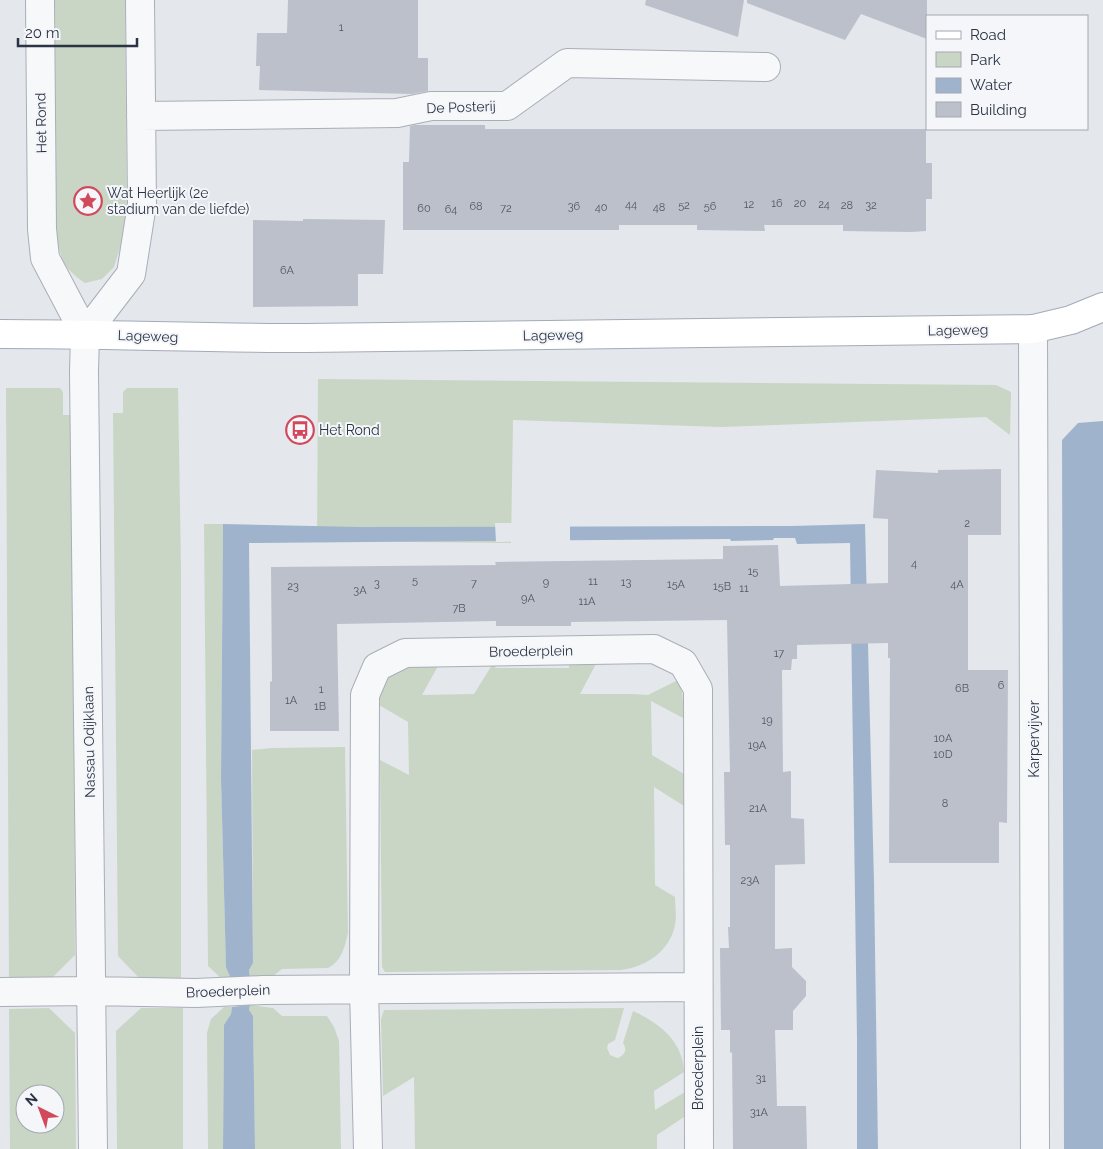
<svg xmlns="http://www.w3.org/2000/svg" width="1103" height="1149" viewBox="0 0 1103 1149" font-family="Raleway,sans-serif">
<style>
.green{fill:#c9d6c5;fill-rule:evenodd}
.water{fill:#9fb4cc}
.pier{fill:#e4e7ec}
.building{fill:#bbc0ca}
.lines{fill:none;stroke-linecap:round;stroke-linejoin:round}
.minor-casing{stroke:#a9aeb7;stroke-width:30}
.major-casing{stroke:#a3abb8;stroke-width:30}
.minor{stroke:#f7f8fa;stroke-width:28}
.major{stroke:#fff;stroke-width:28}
.labels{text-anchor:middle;stroke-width:4;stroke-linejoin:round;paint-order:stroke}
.number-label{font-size:11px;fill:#4f5766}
.street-label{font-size:14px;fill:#2b3445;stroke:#f4f6f9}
.poi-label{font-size:14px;fill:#2b3445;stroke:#f4f6f9;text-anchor:start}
</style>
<rect width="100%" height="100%" fill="#e4e7ec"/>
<path class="green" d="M 55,0 L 125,0 L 127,225 L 114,267 L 102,279 L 85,283 C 62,268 60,257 56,231 Z
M 318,379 L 996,385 L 1011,392 L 1010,435 L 986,417 L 721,427 L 513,420 L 511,543 L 317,541 Z
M 6,388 L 60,388 L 63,392 L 63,415 L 73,415 L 75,955 L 50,980 L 9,982 Z
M 127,388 L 178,388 L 181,567 L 181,982 L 142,981 L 118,956 L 113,413 L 123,413 L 123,392 Z
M 204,524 L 223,524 L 221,779 L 226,966 L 231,979 L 223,980 L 208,966 Z
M 569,664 L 596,664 L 580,694 L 632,694 L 648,695 L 678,680 C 684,692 683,704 683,718 L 651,701 L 652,755 L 684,774 L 684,806 L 654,787 L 655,885 L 675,897 C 675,906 677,916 675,925 C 670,951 646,967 621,970 L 385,972 L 382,967 L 380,760 L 409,775 L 408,722 L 379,705 C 382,667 406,666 438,666 L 422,695 L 474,694 L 492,665 L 496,665 L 495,668 L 569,668 Z
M 345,747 L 348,933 C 345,946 342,961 328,968 L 282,969 L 272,977 L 250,978 L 249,970 L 253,963 L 252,750 L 272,748 Z
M 250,1005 L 273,1008 L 282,1016 L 327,1016 L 334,1027 L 339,1041 L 341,1149 L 255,1149 L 253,1017 L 249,1010 Z
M 224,1007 L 232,1007 L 231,1014 L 224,1026 L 223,1149 L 208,1149 L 207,1033 L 211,1019 Z
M 49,1008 L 75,1033 L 76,1149 L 10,1149 L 9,1009 ZM 25,1094 L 55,1094 L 55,1124 L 25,1124 Z
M 141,1008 L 183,1008 L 183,1149 L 117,1149 L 116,1031 Z
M 624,1008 L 615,1040 L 608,1044 L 607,1048 L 610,1055 L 617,1058 C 624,1056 628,1050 623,1043 L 633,1011 C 659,1023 683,1041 684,1072 L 654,1091 L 655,1110 L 685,1092 L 687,1115 L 657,1135 L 657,1149 L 415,1149 L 414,1077 L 383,1096 L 381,1019 L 384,1010 Z"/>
<path class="water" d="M 1103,421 L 1103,1149 L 1064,1149 L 1062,440 L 1078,423 Z
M 223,524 L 359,527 L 791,526 L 865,524 L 874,882 L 878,1149 L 857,1149 L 857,1039 L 850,543 L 797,544 L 795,538 L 774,538 L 773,540 L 731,541 L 730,539 L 249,543 L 253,963 L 249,970 L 250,978 L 231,979 L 226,967 L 221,779 Z
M 250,1005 L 249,1010 L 253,1016 L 255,1149 L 223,1149 L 224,1025 L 231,1014 L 232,1007 Z"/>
<path class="pier" d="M 495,523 L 570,523 L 570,541 L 496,542 Z"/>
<path class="building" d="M 288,0 L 418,0 L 418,58 L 428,58 L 428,91 L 412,94 L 259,90 L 260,66 L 256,66 L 257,33 L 287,33 Z
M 646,0 L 744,0 L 738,37 L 645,5 Z
M 747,0 L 927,0 L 927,39 L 861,14 L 845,40 L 747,3 Z
M 415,125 L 485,125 L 485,129 L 926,129 L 926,163 L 932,163 L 932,199 L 926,199 L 926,231 L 911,232 L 843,231 L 843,225 L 764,225 L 765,231 L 697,230 L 697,225 L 619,225 L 619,230 L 403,230 L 403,162 L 409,162 L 410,126 Z
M 303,219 L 385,220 L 383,274 L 358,274 L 358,306 L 253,307 L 253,220 L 303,221 Z
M 1001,469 L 1001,535 L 968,535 L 968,670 L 1008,670 L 1007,823 L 999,822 L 999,863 L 889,863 L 890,658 L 888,658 L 888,643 L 797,645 L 797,659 L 792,659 L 791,670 L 782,670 L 783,772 L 791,771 L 791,818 L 804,819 L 805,864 L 775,865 L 775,949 L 792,948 L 792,967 L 806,981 L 806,996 L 793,1011 L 793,1030 L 775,1030 L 777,1106 L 806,1106 L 807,1149 L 733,1149 L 732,1052 L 730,1053 L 730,1030 L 721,1030 L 720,948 L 729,948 L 728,927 L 730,927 L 730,845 L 725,845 L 724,772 L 730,772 L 727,620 L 571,622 L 571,626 L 496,626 L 496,621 L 337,624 L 339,731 L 270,731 L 270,682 L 272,681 L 271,567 L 496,565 L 495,562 L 723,559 L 723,546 L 778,545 L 780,586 L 888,583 L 888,519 L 873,518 L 876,470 L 938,473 L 938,470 Z"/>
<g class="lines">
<defs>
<path id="minor" d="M 40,0 L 42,229 L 45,258 L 85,334
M 141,116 L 397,113 L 431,106 L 507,106 L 567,63 L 766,67
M 1033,329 L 1035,1149
M 85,334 L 84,372 L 93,1149
M 85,334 L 131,274 L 142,204 L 140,0
M 0,992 L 91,991 L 196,993 L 263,990 L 698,987
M 368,1149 L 364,989 L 365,695 L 377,667 L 405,653 L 654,649 L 683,663 L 698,689 L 699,1149"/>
<path id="major" d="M 0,334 C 102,334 204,338 306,338 C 549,337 791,332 1033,329 L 1071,320 L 1103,307"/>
</defs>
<use href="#minor" class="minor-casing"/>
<use href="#major" class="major-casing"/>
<use href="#minor" class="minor"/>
<use href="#major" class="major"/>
</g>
<defs>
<symbol id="sight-ring" viewBox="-11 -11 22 22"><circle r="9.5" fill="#f4f6f9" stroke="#d1495b" stroke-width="1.5"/><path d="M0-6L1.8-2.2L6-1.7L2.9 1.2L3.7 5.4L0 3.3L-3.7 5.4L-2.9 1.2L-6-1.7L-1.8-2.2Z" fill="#d1495b"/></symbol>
<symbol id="bus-ring" viewBox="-11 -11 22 22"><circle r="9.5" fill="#f4f6f9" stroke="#d1495b" stroke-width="1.5"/><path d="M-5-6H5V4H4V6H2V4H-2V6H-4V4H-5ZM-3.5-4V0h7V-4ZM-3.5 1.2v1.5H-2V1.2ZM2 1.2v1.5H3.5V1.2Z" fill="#d1495b"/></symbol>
</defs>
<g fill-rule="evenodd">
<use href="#sight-ring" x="72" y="185" width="32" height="32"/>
<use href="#bus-ring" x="284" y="414" width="32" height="32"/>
</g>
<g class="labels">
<g class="number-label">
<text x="341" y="31">1</text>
<text x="777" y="207">16</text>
<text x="800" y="207">20</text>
<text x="631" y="208">44</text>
<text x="749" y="208">12</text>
<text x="824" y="208">24</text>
<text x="684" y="209">52</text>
<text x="847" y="209">28</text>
<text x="871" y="209">32</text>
<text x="476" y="210">68</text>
<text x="574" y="210">36</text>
<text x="710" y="210">56</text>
<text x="601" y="211">40</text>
<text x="659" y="211">48</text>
<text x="424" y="212">60</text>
<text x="506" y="212">72</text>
<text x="451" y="213">64</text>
<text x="287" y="274">6A</text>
<text x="967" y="527">2</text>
<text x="914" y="567">4</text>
<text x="753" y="575">15</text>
<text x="415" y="584">5</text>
<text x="593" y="585">11</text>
<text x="546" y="586">9</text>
<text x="626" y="586">13</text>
<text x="377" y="587">3</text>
<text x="474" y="587">7</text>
<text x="676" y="588">15A</text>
<text x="957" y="588">4A</text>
<text x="293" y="590">23</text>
<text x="722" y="590">15B</text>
<text x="744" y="592">11</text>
<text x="360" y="594">3A</text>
<text x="528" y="602">9A</text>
<text x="587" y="605">11A</text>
<text x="459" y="612">7B</text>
<text x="779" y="657">17</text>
<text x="1001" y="689">6</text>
<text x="962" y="692">6B</text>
<text x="321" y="693">1</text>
<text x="291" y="704">1A</text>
<text x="320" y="710">1B</text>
<text x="767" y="724">19</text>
<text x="943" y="742">10A</text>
<text x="757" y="749">19A</text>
<text x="943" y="758">10D</text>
<text x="945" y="807">8</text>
<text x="758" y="812">21A</text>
<text x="750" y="884">23A</text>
<text x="761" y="1082">31</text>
<text x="759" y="1116">31A</text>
</g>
<g class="street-label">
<text transform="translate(461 107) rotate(-2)" y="5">De Posterij</text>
<text transform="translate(41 123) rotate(-91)" y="5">Het Rond</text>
<text transform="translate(958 330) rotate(-1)" y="5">Lageweg</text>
<text transform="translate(553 335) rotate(-1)" y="5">Lageweg</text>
<text transform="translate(148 336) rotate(2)" y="5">Lageweg</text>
<text transform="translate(531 651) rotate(-1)" y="5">Broederplein</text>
<text transform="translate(1034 739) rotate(-90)" y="5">Karpervijver</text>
<text transform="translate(89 742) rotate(-91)" y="5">Nassau Odijklaan</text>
<text transform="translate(228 991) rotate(-2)" y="5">Broederplein</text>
<text transform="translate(698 1068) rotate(-90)" y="5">Broederplein</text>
</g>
<g class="poi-label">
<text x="107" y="198">Wat Heerlijk (2e<tspan x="107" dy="16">stadium van de liefde)</tspan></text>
<text x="319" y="435">Het Rond</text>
</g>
</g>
<rect x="926" y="15" width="162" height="115" fill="#f4f6f9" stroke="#a4a8b1"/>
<rect x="936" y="31" width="25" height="8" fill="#ffffff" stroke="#a4a8b1"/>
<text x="970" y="40" font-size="15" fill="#2b3445">Road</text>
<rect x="936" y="52" width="25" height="15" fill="#c9d6c5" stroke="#a4a8b1"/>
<text x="970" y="65" font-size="15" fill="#2b3445">Park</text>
<rect x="936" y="78" width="25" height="15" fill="#9fb4cc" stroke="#a4a8b1"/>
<text x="970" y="90" font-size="15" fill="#2b3445">Water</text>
<rect x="936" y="102" width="25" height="15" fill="#bbc0ca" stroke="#a4a8b1"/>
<text x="970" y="115" font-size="15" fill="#2b3445">Building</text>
<g transform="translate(40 1109) rotate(318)"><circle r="24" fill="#f4f6f9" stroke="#a4a8b1"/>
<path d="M0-4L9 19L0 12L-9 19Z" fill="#d1495b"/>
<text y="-8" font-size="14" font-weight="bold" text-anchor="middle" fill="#2b3445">N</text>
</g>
<path d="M18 38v8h119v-8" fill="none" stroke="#2b3445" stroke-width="2.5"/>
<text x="25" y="38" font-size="15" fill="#2b3445" stroke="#f4f6f9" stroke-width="4" paint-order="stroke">20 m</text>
</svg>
